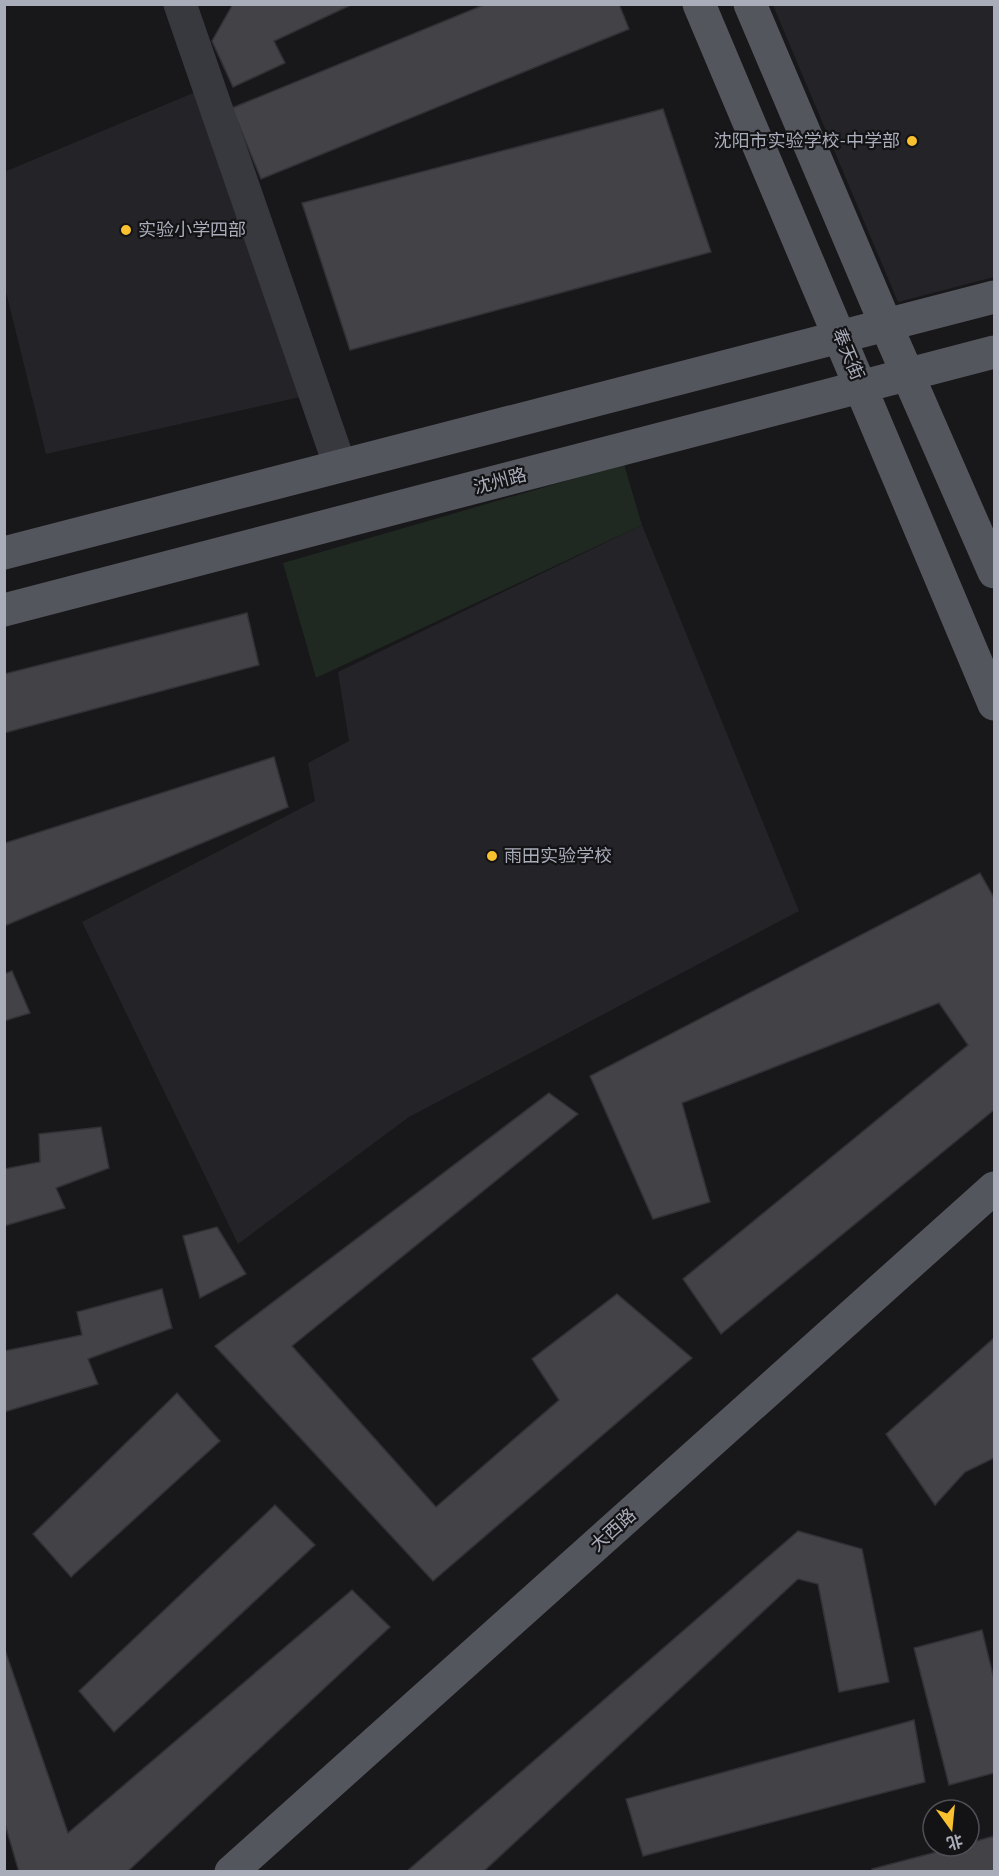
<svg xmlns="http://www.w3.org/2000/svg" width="999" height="1876" viewBox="0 0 999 1876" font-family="'PT Sans','Noto Sans SC',sans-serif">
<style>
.built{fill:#242327}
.green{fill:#1f2821}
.building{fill:#424247;stroke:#323136;stroke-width:1.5}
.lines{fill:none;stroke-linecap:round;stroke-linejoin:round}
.minor{stroke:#38393f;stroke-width:33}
.major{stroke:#54565e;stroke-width:33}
.poi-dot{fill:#f9c030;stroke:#131215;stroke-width:2}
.labels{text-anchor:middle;stroke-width:4.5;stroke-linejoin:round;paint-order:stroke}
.poi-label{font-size:18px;fill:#a9adba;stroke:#131215;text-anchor:start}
.street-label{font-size:18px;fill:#a9adba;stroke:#131215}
</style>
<rect width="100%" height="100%" fill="#18171a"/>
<path class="built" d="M 773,5 L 994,5 L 994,277 L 898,302 Z
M 198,91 L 305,396 L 46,454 L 5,288 L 4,172 Z
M 642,525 L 799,911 L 409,1117 L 238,1244 L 82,922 L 315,801 L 308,763 L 349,741 L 338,672 Z"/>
<path class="green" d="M 624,464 L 642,525 L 316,678 L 283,563 Z"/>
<path class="building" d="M 233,4 L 353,4 L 274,41 L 285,63 L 233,87 L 212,41 Z
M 486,4 L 619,4 L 629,29 L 261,179 L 232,108 Z
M 663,109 L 711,252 L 350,350 L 302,203 Z
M 247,613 L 259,665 L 4,733 L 4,674 Z
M 274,757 L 288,807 L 4,926 L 5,843 Z
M 980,873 L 994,898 L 994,1110 L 721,1334 L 683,1279 L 968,1045 L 939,1003 L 682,1103 L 710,1202 L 653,1219 L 590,1076 Z
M 12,971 L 30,1013 L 4,1021 L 4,974 Z
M 549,1093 L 578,1114 L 292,1346 L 436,1507 L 559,1400 L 532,1359 L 617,1294 L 692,1358 L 433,1581 L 215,1346 Z
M 101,1127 L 109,1168 L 56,1188 L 65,1208 L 4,1226 L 4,1169 L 40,1162 L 39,1134 Z
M 217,1227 L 246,1274 L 200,1298 L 183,1236 Z
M 162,1289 L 172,1328 L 88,1359 L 98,1384 L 4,1412 L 4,1351 L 82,1335 L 77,1312 Z
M 994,1338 L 994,1458 L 965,1472 L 935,1505 L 886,1434 Z
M 177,1393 L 220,1441 L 71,1577 L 33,1534 Z
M 275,1505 L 315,1545 L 114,1732 L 79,1691 Z
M 798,1531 L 862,1549 L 889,1682 L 839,1692 L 818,1584 L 798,1579 L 483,1872 L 406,1872 Z
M 352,1590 L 390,1627 L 127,1872 L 19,1872 L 4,1821 L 4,1647 L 68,1833 Z
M 982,1630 L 994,1679 L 994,1773 L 949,1785 L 914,1648 Z
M 914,1720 L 925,1782 L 643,1856 L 626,1799 Z
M 994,1836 L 994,1872 L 873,1872 L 872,1869 L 959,1846 L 969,1846 L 969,1843 Z"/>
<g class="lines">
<path class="minor" d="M 180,4 L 340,466"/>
<path class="major" d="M 699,4 L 994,704
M 750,4 L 886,325 L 994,572
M 4,553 L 994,297
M 4,610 L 994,352
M 231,1872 L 994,1188"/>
</g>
<g class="poi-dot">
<circle cx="912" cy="141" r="6"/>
<circle cx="126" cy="230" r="6"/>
<circle cx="492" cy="856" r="6"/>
</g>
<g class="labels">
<g class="poi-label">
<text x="900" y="147" text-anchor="end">沈阳市实验学校-中学部</text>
<text x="138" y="236">实验小学四部</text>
<text x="504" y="862">雨田实验学校</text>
</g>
<g class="street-label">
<text transform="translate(848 354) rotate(67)" y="6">奉天街</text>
<text transform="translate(500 481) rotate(-15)" y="6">沈州路</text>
<text transform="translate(613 1530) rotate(-42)" y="6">大西路</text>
</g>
</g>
<rect width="999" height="1876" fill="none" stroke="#a9adba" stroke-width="12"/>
<g transform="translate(951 1828) rotate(165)"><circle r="28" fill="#131215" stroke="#4f5057" stroke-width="1.5"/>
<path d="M0-4.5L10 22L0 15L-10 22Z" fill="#f9c030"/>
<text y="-9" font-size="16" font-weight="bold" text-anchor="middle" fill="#a9adba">北</text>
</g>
</svg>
